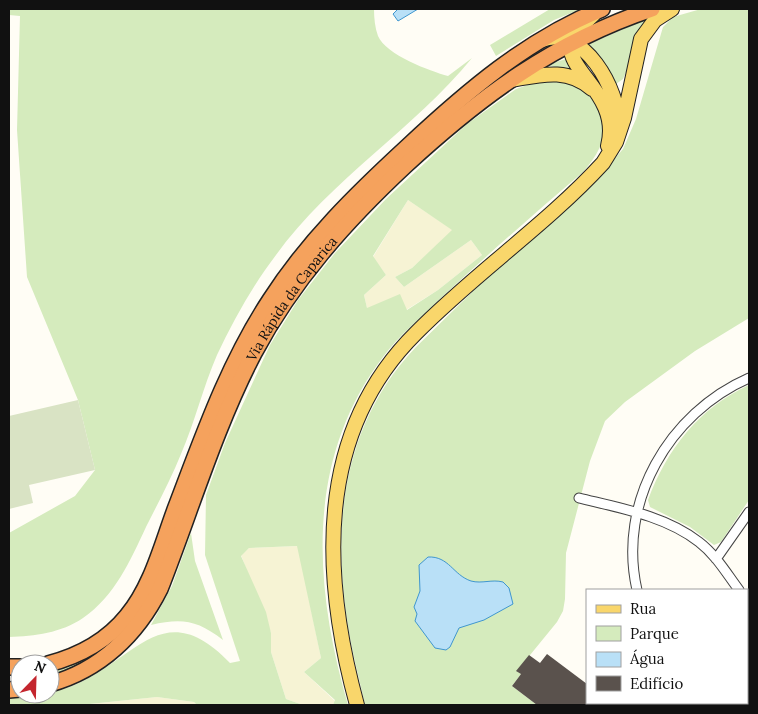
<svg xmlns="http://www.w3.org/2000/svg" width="758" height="714" viewBox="0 0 758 714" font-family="Lora,serif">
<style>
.farmland{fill:#f6f3d4}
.green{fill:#d5ebbd;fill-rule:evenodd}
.cemetery{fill:#d9e3c4}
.water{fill:#b9e0f7;stroke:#3f96cf}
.building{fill:#5a524d}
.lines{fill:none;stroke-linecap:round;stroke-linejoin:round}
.street-casing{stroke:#444;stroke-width:11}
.primary-casing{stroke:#222;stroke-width:16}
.highway-casing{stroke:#222;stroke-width:18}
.street{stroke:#fff;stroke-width:9}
.primary{stroke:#f9d66b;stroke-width:14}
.highway{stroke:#f5a25d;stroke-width:15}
.labels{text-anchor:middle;stroke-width:5;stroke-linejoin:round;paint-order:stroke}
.street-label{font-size:14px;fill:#111;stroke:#fff}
</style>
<rect width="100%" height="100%" fill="#fffdf5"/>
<path class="farmland" d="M 408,200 L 453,230 L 412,268 L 395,277 L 404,287 L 471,240 L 482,255 L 438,290 L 406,310 L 367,308 L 364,295 L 386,275 L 373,257 Z
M 298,546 L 321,658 L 304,672 L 335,701 L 333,705 L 303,705 L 286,699 L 271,652 L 271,633 L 241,555 L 249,548 Z
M 157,697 L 194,702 L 197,705 L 80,705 Z"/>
<path class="green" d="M 9,9 L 374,9 C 374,18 375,28 378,36 C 386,55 430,71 448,76 L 472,58 C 413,130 331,179 276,255 C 253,285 233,321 217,355 C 203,387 195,422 181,454 C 171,479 158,503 146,527 C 130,561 115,596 83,618 C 61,633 35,636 9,637 L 9,533 L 75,496 L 95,470 L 78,400 L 27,277 L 17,130 L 20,16 L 9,15 Z
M 550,9 L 581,9 L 554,20 L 496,56 L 490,45 Z
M 701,9 L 749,9 L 749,318 L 695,351 L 625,402 L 605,421 L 590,461 L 566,553 L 565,599 L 563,611 L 557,622 L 517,671 L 521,674 L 512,686 L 537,705 L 365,705 C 359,677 351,649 347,620 C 332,521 344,422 416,347 L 512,253 L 604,171 L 623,149 L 636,119 L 663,27 L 673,17 Z
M 649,18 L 623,79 L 616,84 L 589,44 Z
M 566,59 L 576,72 L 546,65 Z
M 560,79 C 609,98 619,132 583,172 C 535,213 487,255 441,298 C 422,317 399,335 383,357 C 304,461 314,587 348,705 L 333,705 L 335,700 L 304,672 L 321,658 L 297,546 L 249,548 L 241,556 L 266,612 L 271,633 L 271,652 L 286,699 L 303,705 L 197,705 L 194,702 L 157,697 L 80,705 L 9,705 L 9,698 C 34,695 56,694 79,683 C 138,655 166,596 230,663 L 240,661 L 205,555 L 206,495 L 225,443 L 270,345 L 298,300 L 335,253 L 386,199 L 467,124 L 516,89 L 536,82 ZM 408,200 L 452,230 L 412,268 L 395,277 L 404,287 L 471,240 L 482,255 L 438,290 L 407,310 L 400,294 L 367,308 L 364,295 L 386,275 L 373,256 Z
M 749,385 L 749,500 L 721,542 L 714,545 L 690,527 L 650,507 L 648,500 C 667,449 699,408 749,385 Z
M 191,533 L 195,561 L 223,640 C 197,620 182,618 151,625 L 172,586 Z
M 119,638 L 81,665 L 50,678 L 50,671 L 79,661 Z"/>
<path class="cemetery" d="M 78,400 L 95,470 L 29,485 L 33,503 L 9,509 L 9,416 Z"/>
<path class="water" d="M 398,9 L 418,9 L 398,21 L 393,14 Z
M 428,557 C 449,556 453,575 471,581 C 482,584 492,579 503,582 L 509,588 L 513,604 L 484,620 L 459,628 L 450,647 L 446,650 L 435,648 L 415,621 L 417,614 L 414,607 L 420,591 L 419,565 Z"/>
<path class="building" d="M 547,654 L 587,684 L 587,705 L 537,705 L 512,686 L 521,674 L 516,671 L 529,655 L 540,663 Z"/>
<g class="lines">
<defs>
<path id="street" d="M 579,498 C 620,508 666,516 699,542 C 716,555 727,574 739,590
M 716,559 L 749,512
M 637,590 C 617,502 669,413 749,378
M 747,601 L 749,605
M 701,703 L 704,705"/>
<path id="primary" d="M 594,14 C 585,23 573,32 571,45 C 567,72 621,96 608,146
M 542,40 C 583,24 620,91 618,125
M 511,80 C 540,75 567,67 592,89
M 357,705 C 322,577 314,434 416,333 C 475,273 546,225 603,163 L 616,142 L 624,118 L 641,39 L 655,20 L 672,9"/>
<g id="highway">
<path d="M 48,664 C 79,656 106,642 127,616 C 152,586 162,544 176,507 C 203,436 228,364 270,300 C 308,241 356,194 407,147 C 466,92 526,40 602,9"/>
<path d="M 9,667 L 20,667"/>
<path id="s1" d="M 50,684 C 100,670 137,635 160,589 C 191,510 215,428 254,353 C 293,280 346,221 406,165 C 481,96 554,42 652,9"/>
<path d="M 9,690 L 20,689"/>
</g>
</defs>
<use href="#street" class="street-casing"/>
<use href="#primary" class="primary-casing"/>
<use href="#highway" class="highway-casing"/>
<use href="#street" class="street"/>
<use href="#primary" class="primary"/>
<use href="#highway" class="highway"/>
</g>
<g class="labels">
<g class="street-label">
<text dy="5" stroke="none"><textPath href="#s1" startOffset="470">Via Rápida da Caparica</textPath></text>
</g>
</g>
<rect width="758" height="714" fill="none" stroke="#111111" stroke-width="20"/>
<rect x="586" y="589" width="162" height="115" fill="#ffffff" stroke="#a0a0a0"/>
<rect x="596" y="605" width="25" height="8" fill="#f9d66b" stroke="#a0a0a0"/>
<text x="630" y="614" font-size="15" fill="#111111">Rua</text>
<rect x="596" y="626" width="25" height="15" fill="#d5ebbd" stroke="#a0a0a0"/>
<text x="630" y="639" font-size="15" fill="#111111">Parque</text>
<rect x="596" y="652" width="25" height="15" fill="#b9e0f7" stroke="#a0a0a0"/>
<text x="630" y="664" font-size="15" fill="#111111">Água</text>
<rect x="596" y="676" width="25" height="15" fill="#5a524d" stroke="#a0a0a0"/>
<text x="630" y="689" font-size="15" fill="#111111">Edifício</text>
<g transform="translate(35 679) rotate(23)"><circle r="24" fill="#ffffff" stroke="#a0a0a0"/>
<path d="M0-4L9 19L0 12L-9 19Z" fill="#c4262e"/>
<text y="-8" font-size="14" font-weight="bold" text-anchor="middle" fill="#111111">N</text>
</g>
</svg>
